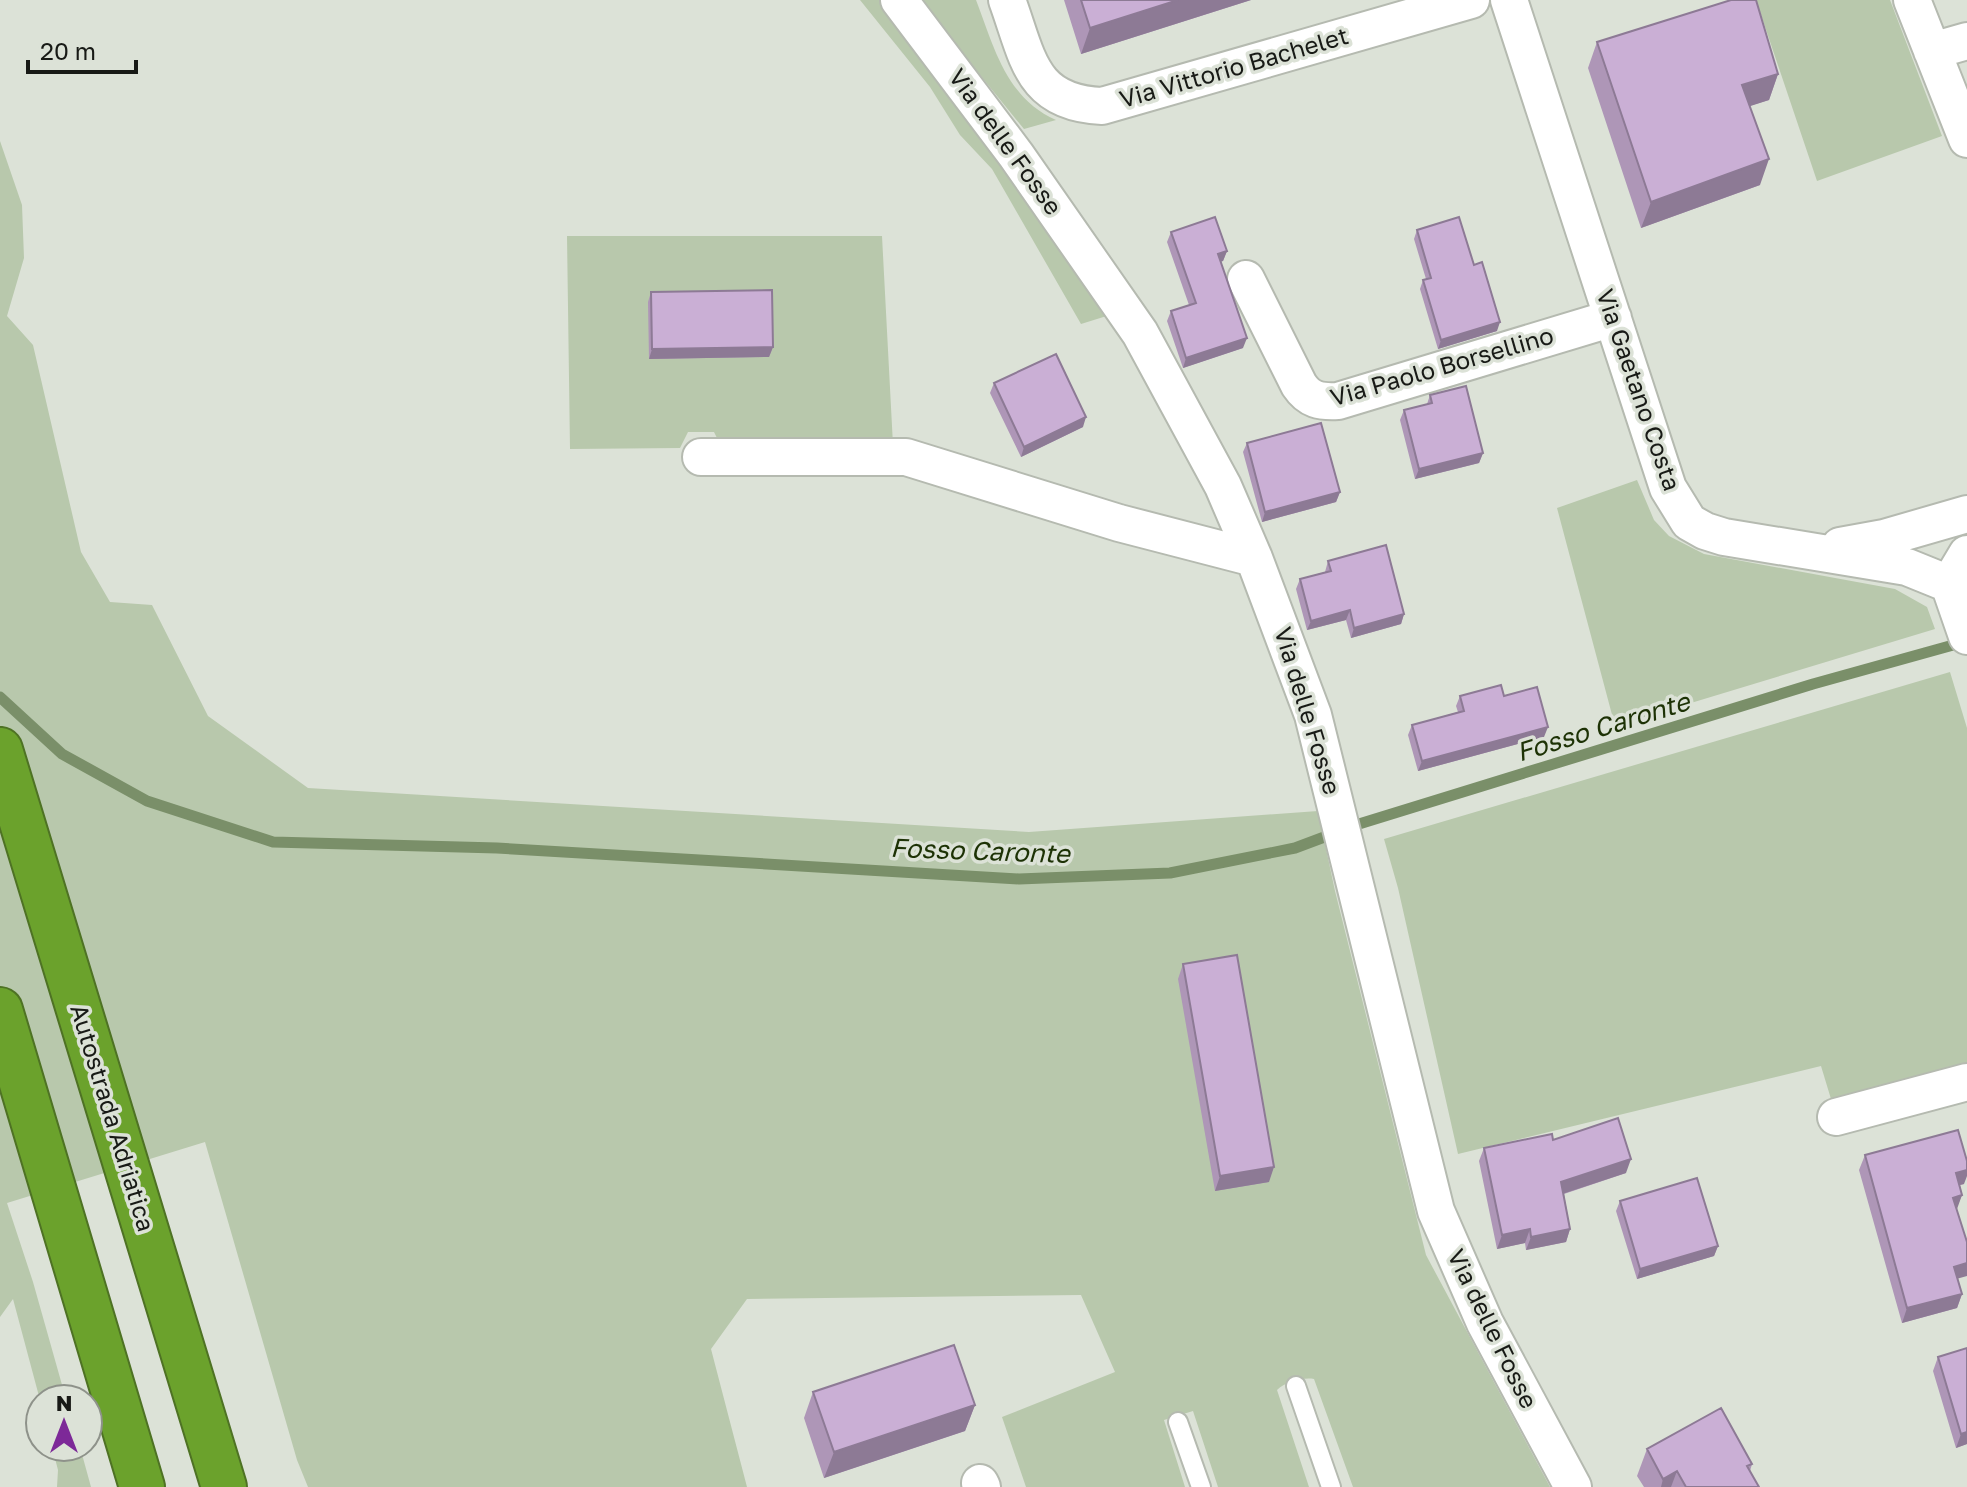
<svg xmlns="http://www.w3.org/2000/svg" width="1967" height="1487" viewBox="0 0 1967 1487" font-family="'Golos Text',sans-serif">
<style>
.green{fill:#b8c8ac}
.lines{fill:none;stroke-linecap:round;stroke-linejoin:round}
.stream{stroke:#7a8f69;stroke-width:11}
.service-casing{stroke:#b5bab0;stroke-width:22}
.minor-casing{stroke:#b5bab0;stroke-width:40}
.motorway-casing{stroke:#4e7224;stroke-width:48}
.service{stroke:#fff;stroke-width:18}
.minor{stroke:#fff;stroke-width:36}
.motorway{stroke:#6ba22c;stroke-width:44}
.wall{fill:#ae96b7}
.shaded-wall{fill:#8d7a95}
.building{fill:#caafd5;stroke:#8d7a95;stroke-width:2}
.labels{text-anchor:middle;stroke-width:7;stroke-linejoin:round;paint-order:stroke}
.street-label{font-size:24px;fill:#181a16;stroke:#dce2d7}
.water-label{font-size:26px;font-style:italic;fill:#1d3205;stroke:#dce2d7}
</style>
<rect width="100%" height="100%" fill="#dce2d7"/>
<path class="green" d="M 860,0 L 889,0 L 1113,314 L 1081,324 L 992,169 L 960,135 L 930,87 Z
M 919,0 L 976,0 C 994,47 1006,98 1056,120 L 1024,129 Z
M 1756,0 L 1890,0 L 1942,136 L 1817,181 Z
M 0,141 L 22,205 L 24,258 L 7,316 L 33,345 L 81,552 L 110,602 L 152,605 L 208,716 L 308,788 L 1029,832 L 1318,811 L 1335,891 L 1426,1255 L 1550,1487 L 1353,1487 L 1314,1379 C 1303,1377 1285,1382 1277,1390 L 1309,1487 L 1218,1487 L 1193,1411 L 1164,1420 L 1185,1487 L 1026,1487 L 1002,1417 L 1115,1372 L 1081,1295 L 747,1299 L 711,1349 L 747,1487 L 308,1487 L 297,1460 L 205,1142 L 7,1203 L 33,1282 L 66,1399 L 40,1400 L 13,1299 L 0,1317 Z
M 567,236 L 882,236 L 893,445 L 722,448 L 714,432 L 688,432 L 680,448 L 570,449 Z
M 1637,480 L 1654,520 L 1669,536 L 1704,554 L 1895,589 L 1927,607 L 1935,629 L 1615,726 L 1557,508 Z
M 1950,672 L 1967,728 L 1967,1064 L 1831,1099 L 1821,1066 L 1458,1154 L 1398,888 L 1384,839 Z
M 52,1447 L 80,1447 L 91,1487 L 57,1487 L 58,1470 Z"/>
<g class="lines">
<path class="stream" d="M 0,697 L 62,754 L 147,801 L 273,842 L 497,848 L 1019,879 L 1170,873 L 1295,848 L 1359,824 L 1813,684 L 1964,642"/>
<defs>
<path id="service" d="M 1296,1386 L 1331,1487
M 1178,1422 L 1201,1487"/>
<path id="minor" d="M 899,0 L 1016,155 L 1140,333 L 1223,486 L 1254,558 L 1313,715 L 1436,1211 L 1485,1323 L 1573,1487
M 1007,0 C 1028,57 1030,103 1102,106 L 1471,0
M 1509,0 L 1668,488 L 1689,522 L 1705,531 L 1724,537 L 1907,567 L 1949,584
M 1912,0 L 1967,139
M 1932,51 L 1967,41
M 1246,279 L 1299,385 C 1309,400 1320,402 1338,401 L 1613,318
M 701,457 L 906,457 L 1119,523 L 1254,558
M 1840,546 L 1884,538 L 1967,514
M 1949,584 L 1967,636
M 1949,584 L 1967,554
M 1836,1117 L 1967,1082
M 980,1483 L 982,1487"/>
<path id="motorway" d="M 0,750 L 224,1487
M 0,1010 L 142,1487"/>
</defs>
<use href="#service" class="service-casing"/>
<use href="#minor" class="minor-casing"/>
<use href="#motorway" class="motorway-casing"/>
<use href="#service" class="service"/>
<use href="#minor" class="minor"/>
<use href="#motorway" class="motorway"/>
</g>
<path class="wall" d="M 1064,0 L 1251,0 L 1081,54 Z
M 1597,42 L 1778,74 L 1769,100 L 1749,106 L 1760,185 L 1641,228 L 1588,68 Z
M 1417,230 L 1474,265 L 1497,331 L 1438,349 L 1420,289 L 1423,280 L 1426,279 L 1414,239 Z
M 1171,232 L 1227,251 L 1223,261 L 1221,261 L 1243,348 L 1183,368 L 1167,321 L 1171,311 L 1189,305 L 1167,242 Z
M 651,292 L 773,347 L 769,357 L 649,359 L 648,302 Z
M 994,383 L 1083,427 L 1021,457 L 990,393 Z
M 1430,395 L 1483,453 L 1479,463 L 1415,479 L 1400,420 L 1404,410 L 1427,404 Z
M 1247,443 L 1340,492 L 1336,502 L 1262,522 L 1243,452 Z
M 1328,561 L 1404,614 L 1401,624 L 1351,638 L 1346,620 L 1307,630 L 1296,589 L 1300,579 L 1325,572 Z
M 1460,696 L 1504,696 L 1544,737 L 1418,771 L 1408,735 L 1412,725 L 1458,712 L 1456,706 Z
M 1183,964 L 1269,1182 L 1215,1191 L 1178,979 Z
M 1553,1140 L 1626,1173 L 1564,1194 L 1570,1229 L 1566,1242 L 1526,1250 L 1525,1243 L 1497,1249 L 1479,1161 L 1484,1148 Z
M 1865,1155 L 1964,1184 L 1960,1185 L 1962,1195 L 1956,1209 L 1958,1279 L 1962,1294 L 1957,1308 L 1902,1323 L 1859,1170 Z
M 1620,1201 L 1718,1246 L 1714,1256 L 1637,1279 L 1616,1211 Z
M 1938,1357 L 1967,1444 L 1956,1448 L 1933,1371 Z
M 813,1392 L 975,1405 L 965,1431 L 824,1478 L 804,1418 Z
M 1647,1449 L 1752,1464 L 1750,1471 L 1759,1487 L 1644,1487 L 1637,1476 Z"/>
<path class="shaded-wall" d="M 1178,0 L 1251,0 L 1081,54 L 1090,28 Z
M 1778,74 L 1769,100 L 1732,112 L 1742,85 Z
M 1769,159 L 1760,185 L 1641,228 L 1651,202 Z
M 1227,251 L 1223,261 L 1215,264 L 1218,254 Z
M 1500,322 L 1497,331 L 1438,349 L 1441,340 Z
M 1247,338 L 1243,348 L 1183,368 L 1186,358 Z
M 773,347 L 769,357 L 649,359 L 652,349 Z
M 1086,417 L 1083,427 L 1021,457 L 1024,447 Z
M 1483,453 L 1479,463 L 1415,479 L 1419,469 Z
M 1340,492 L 1336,502 L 1262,522 L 1265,512 Z
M 1350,610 L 1346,620 L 1307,630 L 1311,621 Z
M 1404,614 L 1401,624 L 1351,638 L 1354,628 Z
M 1548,727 L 1544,737 L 1418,771 L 1422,761 Z
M 1631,1159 L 1626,1173 L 1556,1196 L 1561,1182 Z
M 1274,1167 L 1269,1182 L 1215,1191 L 1220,1176 Z
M 1967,1170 L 1967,1176 L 1964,1184 L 1951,1187 L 1956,1173 Z
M 1962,1195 L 1957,1209 L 1947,1212 L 1953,1198 Z
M 1530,1229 L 1525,1243 L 1497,1249 L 1502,1235 Z
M 1570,1229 L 1566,1242 L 1526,1250 L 1531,1237 Z
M 1718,1246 L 1714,1256 L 1637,1279 L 1640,1269 Z
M 1967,1263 L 1967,1276 L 1949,1281 L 1954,1267 Z
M 1962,1294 L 1957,1308 L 1902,1323 L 1907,1308 Z
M 975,1405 L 965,1431 L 824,1478 L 834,1452 Z
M 1967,1432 L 1967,1444 L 1956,1448 L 1961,1434 Z
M 1677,1471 L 1671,1487 L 1661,1487 L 1663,1479 Z"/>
<path class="building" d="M 1081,0 L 1178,0 L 1090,28 Z
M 1731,0 L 1756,0 L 1778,74 L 1742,85 L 1769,159 L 1651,202 L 1597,42 Z
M 1215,217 L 1227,251 L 1218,254 L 1247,338 L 1186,358 L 1171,311 L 1196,303 L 1171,232 Z
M 1459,217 L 1474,265 L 1482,262 L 1500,322 L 1441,340 L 1423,280 L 1431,278 L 1417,230 Z
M 772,290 L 773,347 L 652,349 L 651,292 Z
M 1056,354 L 1086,417 L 1024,447 L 994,383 Z
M 1466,386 L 1483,453 L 1419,469 L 1404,410 L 1432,403 L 1430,395 Z
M 1321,423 L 1340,492 L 1265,512 L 1247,443 Z
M 1386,545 L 1404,614 L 1354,628 L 1350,610 L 1311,621 L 1300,579 L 1331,571 L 1328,561 Z
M 1501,685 L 1504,696 L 1537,687 L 1548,727 L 1422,761 L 1412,725 L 1464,711 L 1460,696 Z
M 1237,955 L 1274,1167 L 1220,1176 L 1183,964 Z
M 1618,1118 L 1631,1159 L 1561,1182 L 1570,1229 L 1531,1237 L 1530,1229 L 1502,1235 L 1484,1148 L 1552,1134 L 1553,1140 Z
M 1958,1130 L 1967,1161 L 1967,1170 L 1956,1173 L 1962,1195 L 1953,1198 L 1967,1242 L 1967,1263 L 1954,1267 L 1962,1294 L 1907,1308 L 1865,1155 Z
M 1697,1178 L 1718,1246 L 1640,1269 L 1620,1201 Z
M 954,1345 L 975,1405 L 834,1452 L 813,1392 Z
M 1967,1348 L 1967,1432 L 1961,1434 L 1938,1357 Z
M 1721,1408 L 1752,1464 L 1747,1466 L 1759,1487 L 1686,1487 L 1677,1471 L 1663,1479 L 1647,1449 Z"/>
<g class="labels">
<g class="street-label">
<text transform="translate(1234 68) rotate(-16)" y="8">Via Vittorio Bachelet</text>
<text transform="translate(1005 142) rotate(54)" y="8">Via delle Fosse</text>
<text transform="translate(1442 367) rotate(-16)" y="8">Via Paolo Borsellino</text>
<text transform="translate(1638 390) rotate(71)" y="8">Via Gaetano Costa</text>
<text transform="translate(1307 711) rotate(73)" y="8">Via delle Fosse</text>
<text transform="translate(112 1118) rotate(73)" y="8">Autostrada Adriatica</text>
<text transform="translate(1492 1329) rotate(64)" y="8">Via delle Fosse</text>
</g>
<g class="water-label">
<text transform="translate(1603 727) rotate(-17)" y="9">Fosso Caronte</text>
<text transform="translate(980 851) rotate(2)" y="9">Fosso Caronte</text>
</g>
</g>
<g transform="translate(64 1423)"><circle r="38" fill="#dce2d7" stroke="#8e928a" stroke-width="2"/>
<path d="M0-6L14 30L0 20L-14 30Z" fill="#7d2998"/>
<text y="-12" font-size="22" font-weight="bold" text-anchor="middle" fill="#181a16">N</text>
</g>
<path d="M28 60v12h108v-12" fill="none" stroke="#181a16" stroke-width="4"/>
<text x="40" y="60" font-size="24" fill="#181a16" stroke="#dce2d7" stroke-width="6" paint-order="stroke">20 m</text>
</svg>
